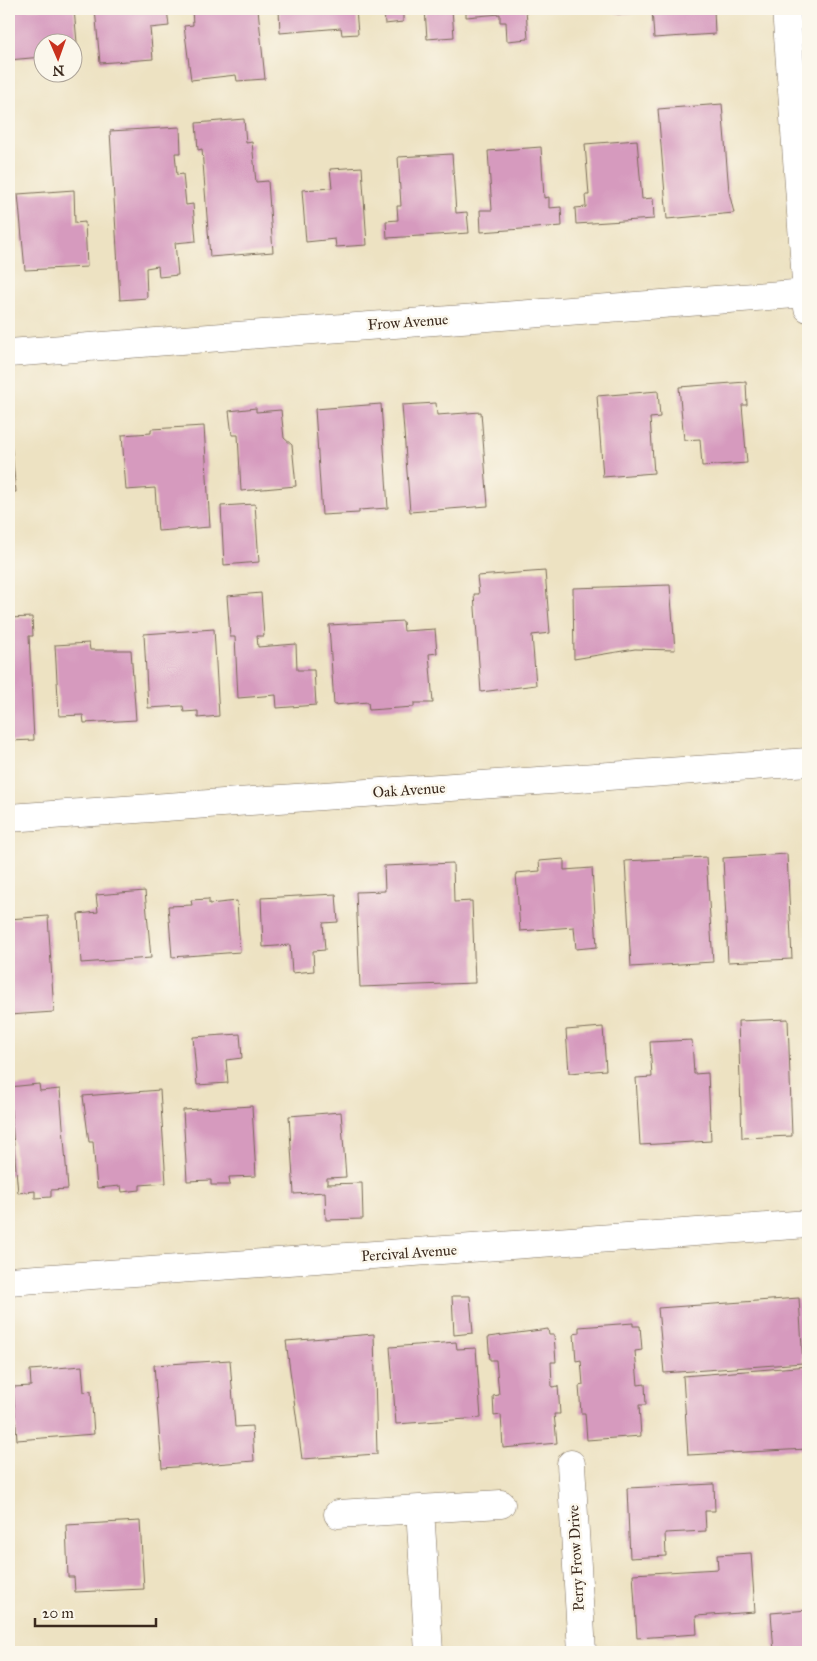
<svg xmlns="http://www.w3.org/2000/svg" width="817" height="1661" viewBox="0 0 817 1661" font-family="'IM FELL Great Primer',serif">
<style>
.building{fill:#d69abe}
.lines{fill:none;stroke-linecap:round;stroke-linejoin:round}
.minor-casing{stroke:#796a57;stroke-width:29}
.minor{stroke:#fff;stroke-width:28}
.labels{text-anchor:middle;stroke-width:5;stroke-linejoin:round;paint-order:stroke}
.street-label{font-size:15px;fill:#3b2a1e;stroke:#fbf7ec}
</style>
<rect width="100%" height="100%" fill="#fbf7ec"/>
<filter id="ink" filterUnits="userSpaceOnUse"><feTurbulence type="fractalNoise" baseFrequency=".02" numOctaves="2"/><feDisplacementMap in="SourceGraphic" scale="10" xChannelSelector="R" yChannelSelector="G"/><feConvolveMatrix kernelMatrix="1 2 1 2 8 2 1 2 1" color-interpolation-filters="sRGB"/></filter>
<filter id="wash" filterUnits="userSpaceOnUse"><feTurbulence type="fractalNoise" baseFrequency=".0096" numOctaves="4" result="noise"/><feDisplacementMap in="SourceGraphic" scale="20" xChannelSelector="R" yChannelSelector="G"/><feGaussianBlur stdDeviation="1.12" result="paint"/><feColorMatrix in="noise" values="0 0 0 0 0 0 0 0 0 0 0 0 0 0 0 0 0 1.4 0 .05"/><feComposite in="paint" operator="in"/></filter>
<g filter="url(#wash)">
<rect width="100%" height="100%" fill="#ede2c2"/>
<g id="blocks">
<path class="building" d="M 9,9 L 74,9 L 78,54 L 72,54 L 72,42 L 42,42 L 42,57 L 9,60 Z
M 95,9 L 167,9 L 169,26 L 150,28 L 153,59 L 100,63 Z
M 192,9 L 258,9 L 265,79 L 237,81 L 236,75 L 191,80 L 184,26 L 193,25 Z
M 279,9 L 356,9 L 358,34 L 342,35 L 341,28 L 280,33 Z
M 384,9 L 403,9 L 403,22 L 385,24 Z
M 425,9 L 452,9 L 454,37 L 427,39 Z
M 466,9 L 526,9 L 528,39 L 507,41 L 506,22 L 500,22 L 500,14 L 466,17 Z
M 616,9 L 636,9 L 636,13 L 617,14 Z
M 652,9 L 714,9 L 715,34 L 654,38 Z
M 722,104 L 729,192 L 734,213 L 667,219 L 658,109 Z
M 244,119 L 246,143 L 252,142 L 256,182 L 268,181 L 273,252 L 210,257 L 202,149 L 198,150 L 196,123 Z
M 180,127 L 181,153 L 175,153 L 177,175 L 183,174 L 186,205 L 193,204 L 196,241 L 175,243 L 178,275 L 159,277 L 158,266 L 146,268 L 147,298 L 120,300 L 110,131 Z
M 637,140 L 642,199 L 653,198 L 654,219 L 576,224 L 575,208 L 586,207 L 585,195 L 589,195 L 585,144 Z
M 541,147 L 544,198 L 549,197 L 549,208 L 561,207 L 562,226 L 481,232 L 480,210 L 492,210 L 488,151 Z
M 452,154 L 456,213 L 467,212 L 469,233 L 387,238 L 386,221 L 398,220 L 397,206 L 401,206 L 398,157 Z
M 362,167 L 367,245 L 336,247 L 335,239 L 306,242 L 302,190 L 332,188 L 330,169 Z
M 74,190 L 75,223 L 85,222 L 87,267 L 25,270 L 18,194 Z
M 746,382 L 747,405 L 742,405 L 747,463 L 702,466 L 700,439 L 684,440 L 679,387 Z
M 658,391 L 660,417 L 650,418 L 654,473 L 603,477 L 597,396 Z
M 436,403 L 437,415 L 481,412 L 488,506 L 410,512 L 402,405 Z
M 381,404 L 388,508 L 359,510 L 359,513 L 322,515 L 315,409 Z
M 256,408 L 256,412 L 281,410 L 284,438 L 292,445 L 296,486 L 241,491 L 238,435 L 232,435 L 229,411 Z
M 204,426 L 210,527 L 158,531 L 155,488 L 126,490 L 122,435 L 151,433 L 151,429 Z
M 11,442 L 16,492 L 9,492 L 9,443 Z
M 255,504 L 259,562 L 224,565 L 221,506 Z
M 545,571 L 550,633 L 532,635 L 536,685 L 481,692 L 474,594 L 479,594 L 477,576 Z
M 670,585 L 675,650 L 635,649 L 574,659 L 573,588 Z
M 261,593 L 264,636 L 257,636 L 258,647 L 296,644 L 297,670 L 314,670 L 316,705 L 277,708 L 276,695 L 238,698 L 235,637 L 230,637 L 227,596 Z
M 32,617 L 33,636 L 29,636 L 34,740 L 9,741 L 9,618 Z
M 403,621 L 404,631 L 435,629 L 437,653 L 429,654 L 433,703 L 414,703 L 414,707 L 369,710 L 368,702 L 334,705 L 329,625 Z
M 214,629 L 219,716 L 198,718 L 198,711 L 184,712 L 183,706 L 148,708 L 144,634 Z
M 89,643 L 90,650 L 131,650 L 136,720 L 84,723 L 83,715 L 59,716 L 55,645 Z
M 787,854 L 792,959 L 728,962 L 723,858 Z
M 706,857 L 713,962 L 631,967 L 625,861 Z
M 564,859 L 564,870 L 592,868 L 597,947 L 576,949 L 574,927 L 520,931 L 516,873 L 540,871 L 539,861 Z
M 453,863 L 454,902 L 472,901 L 475,983 L 360,987 L 356,892 L 385,891 L 384,866 Z
M 145,891 L 151,958 L 81,963 L 78,914 L 98,912 L 96,895 Z
M 336,894 L 338,922 L 323,923 L 325,950 L 313,951 L 314,971 L 292,973 L 290,945 L 263,947 L 261,898 Z
M 209,899 L 209,904 L 237,901 L 240,952 L 172,957 L 168,906 L 192,905 L 191,900 Z
M 48,916 L 54,1012 L 9,1015 L 9,919 Z
M 788,1019 L 792,1136 L 742,1138 L 738,1021 Z
M 603,1027 L 606,1070 L 569,1073 L 566,1030 Z
M 240,1034 L 242,1058 L 226,1060 L 228,1083 L 197,1085 L 193,1037 Z
M 692,1040 L 694,1074 L 708,1073 L 711,1141 L 640,1145 L 636,1078 L 652,1077 L 650,1042 Z
M 39,1084 L 40,1091 L 60,1089 L 68,1189 L 51,1190 L 51,1197 L 35,1198 L 35,1191 L 18,1193 L 9,1087 Z
M 160,1090 L 166,1183 L 140,1185 L 140,1190 L 122,1192 L 121,1186 L 97,1188 L 93,1142 L 89,1142 L 83,1096 Z
M 252,1106 L 256,1176 L 229,1177 L 230,1185 L 211,1185 L 211,1180 L 187,1181 L 183,1110 Z
M 341,1112 L 346,1177 L 327,1178 L 327,1184 L 362,1183 L 363,1219 L 326,1220 L 325,1192 L 294,1194 L 289,1116 Z
M 9,1138 L 11,1138 L 13,1175 L 9,1175 Z
M 452,1296 L 470,1296 L 473,1333 L 454,1335 Z
M 799,1298 L 803,1363 L 664,1373 L 658,1308 Z
M 633,1323 L 633,1326 L 640,1326 L 642,1350 L 635,1351 L 638,1385 L 645,1384 L 646,1405 L 639,1405 L 641,1436 L 587,1440 L 585,1413 L 581,1413 L 579,1386 L 583,1385 L 581,1360 L 576,1361 L 574,1334 L 579,1333 L 579,1327 Z
M 548,1329 L 549,1335 L 554,1335 L 556,1362 L 551,1362 L 552,1387 L 558,1386 L 560,1414 L 554,1414 L 557,1443 L 503,1448 L 501,1415 L 494,1416 L 493,1396 L 499,1395 L 496,1360 L 490,1360 L 488,1337 Z
M 374,1334 L 377,1454 L 302,1459 L 286,1341 Z
M 456,1342 L 457,1349 L 476,1348 L 481,1418 L 396,1424 L 390,1347 Z
M 230,1360 L 235,1427 L 252,1426 L 254,1461 L 162,1468 L 154,1365 Z
M 82,1366 L 84,1392 L 91,1391 L 94,1434 L 17,1440 L 13,1387 L 31,1386 L 30,1370 Z
M 808,1366 L 808,1449 L 688,1455 L 683,1376 Z
M 714,1484 L 715,1511 L 705,1511 L 706,1531 L 665,1533 L 666,1556 L 630,1558 L 627,1488 Z
M 140,1521 L 144,1589 L 75,1592 L 74,1577 L 68,1577 L 66,1525 Z
M 751,1553 L 755,1612 L 696,1616 L 697,1634 L 637,1638 L 633,1574 L 718,1569 L 717,1555 Z
M 808,1610 L 808,1652 L 774,1652 L 771,1613 Z"/>
</g>
</g>
<g filter="url(#ink)">
<use href="#blocks" fill-opacity="0" stroke="#796a57" stroke-width="1"/>
<g class="lines">
<defs>
<path id="minor" d="M 786,9 L 808,308
M 9,353 L 808,293
M 9,818 L 808,762
M 9,1281 L 808,1224
M 571,1464 L 582,1652
M 420,1509 L 429,1652
M 338,1514 L 501,1504"/>
</defs>
<use href="#minor" class="minor-casing"/>
<use href="#minor" class="minor"/>
</g>
</g>
<g class="labels">
<g class="street-label">
<text transform="translate(408 322) rotate(-4)" y="5">Frow Avenue</text>
<text transform="translate(409 790) rotate(-4)" y="5">Oak Avenue</text>
<text transform="translate(409 1253) rotate(-4)" y="5">Percival Avenue</text>
<text transform="translate(576 1558) rotate(-93)" y="5">Perry Frow Drive</text>
</g>
</g>
<rect width="817" height="1661" fill="none" stroke="#fbf7ec" stroke-width="30"/>
<g transform="translate(58 58) rotate(178)"><circle r="24" fill="#fbf7ec" stroke="#aea59a"/>
<path d="M0-4L9 19L0 12L-9 19Z" fill="#c8321e"/>
<text y="-8" font-size="14" font-weight="bold" text-anchor="middle" fill="#3b2a1e">N</text>
</g>
<path d="M35 1618v8h121v-8" fill="none" stroke="#3b2a1e" stroke-width="2.5"/>
<text x="42" y="1618" font-size="15" fill="#3b2a1e" stroke="#fbf7ec" stroke-width="4" paint-order="stroke">20 m</text>
</svg>
